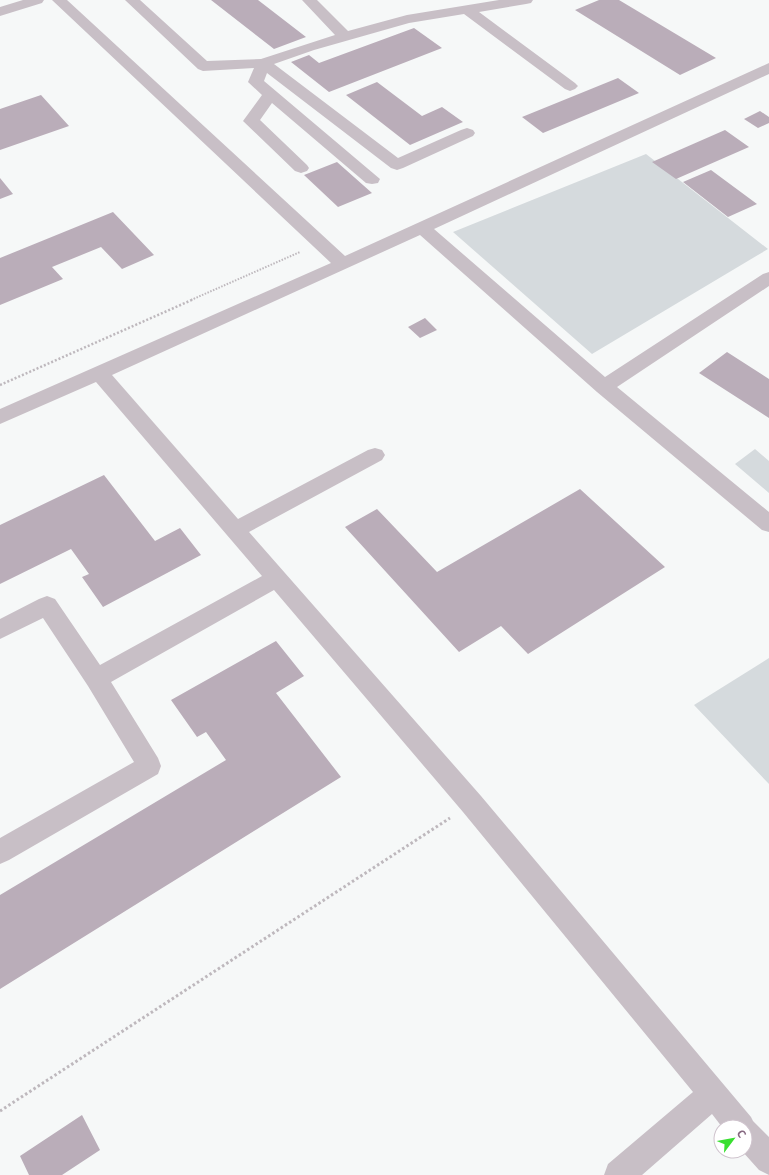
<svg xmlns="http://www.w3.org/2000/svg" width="769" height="1175" viewBox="0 0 769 1175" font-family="'Noto Sans',sans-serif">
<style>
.green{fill:#d5dadd}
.building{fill:#baadb9}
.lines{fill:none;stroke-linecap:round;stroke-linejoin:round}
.path-far2{stroke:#beb8bd;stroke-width:2;stroke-dasharray:1.5 1.5;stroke-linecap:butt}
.path-far1{stroke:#beb8bd;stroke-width:2.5;stroke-dasharray:2 2;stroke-linecap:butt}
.path{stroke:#beb8bd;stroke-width:3;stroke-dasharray:2.5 2.5;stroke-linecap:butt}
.minor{fill:#c8bfc6;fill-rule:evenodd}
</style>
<rect width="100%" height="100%" fill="#f6f8f8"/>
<path class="green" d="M 646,154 L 768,249 L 592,354 L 453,232 Z
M 755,449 L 769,461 L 769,493 L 735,464 Z
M 769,658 L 769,784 L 694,705 Z"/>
<path class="building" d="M 211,0 L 258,0 L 306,37 L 274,49 Z
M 599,0 L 619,0 L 716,58 L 680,75 L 575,10 Z
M 414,28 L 442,48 L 329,92 L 291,62 L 309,55 L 319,63 Z
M 618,78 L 639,93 L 543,133 L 522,117 Z
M 377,82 L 422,116 L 442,107 L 463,122 L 410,145 L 346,95 Z
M 41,95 L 69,126 L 0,150 L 0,109 Z
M 760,111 L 769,117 L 769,123 L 758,128 L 744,119 Z
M 725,130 L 749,147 L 676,179 L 652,162 Z
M 337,162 L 372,193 L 338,207 L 304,175 Z
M 711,170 L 757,204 L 728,217 L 683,182 Z
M 0,178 L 13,194 L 0,199 Z
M 113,212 L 154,255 L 122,269 L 101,247 L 52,267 L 63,279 L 0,305 L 0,258 Z
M 425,318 L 437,330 L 420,338 L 408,327 Z
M 727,352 L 769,379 L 769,418 L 699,373 Z
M 104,475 L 155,541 L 180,528 L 201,555 L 103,607 L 82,577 L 89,574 L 71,549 L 0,584 L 0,525 Z
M 580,489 L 665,567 L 528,654 L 501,626 L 459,652 L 345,527 L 377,509 L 437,572 Z
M 276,641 L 304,676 L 276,693 L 341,777 L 0,989 L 0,895 L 226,760 L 206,732 L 197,737 L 171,700 Z
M 82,1115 L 100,1150 L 62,1175 L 29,1175 L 20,1156 Z"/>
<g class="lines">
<path class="path-far2" d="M 191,300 L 300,252"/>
<path class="path-far1" d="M 0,385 L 194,299"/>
<path class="path" d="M 0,1111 L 450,818"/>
<path class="minor" d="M 23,0 L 44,0 L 42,3 L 0,16 L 0,7 Z
M 52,0 L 67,0 L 345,256 L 769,63 L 769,74 L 434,229 L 605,377 L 763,274 L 769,272 L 769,286 L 617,387 L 769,512 L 769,532 L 762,530 L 597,392 L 420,235 L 112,375 L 238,519 L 368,450 L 375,448 L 382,450 L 385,455 L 382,460 L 249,532 L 481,796 L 751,1117 L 753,1121 L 769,1137 L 769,1175 L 759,1170 L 742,1151 L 745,1151 L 745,1127 L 722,1127 L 712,1114 L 642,1175 L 604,1175 L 608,1164 L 693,1092 L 463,812 L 274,590 L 111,682 L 158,758 L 161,766 L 158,774 L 9,860 L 0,864 L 0,838 L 134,762 L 88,686 L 43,618 L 0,639 L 0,619 L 39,599 L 47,596 L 55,599 L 100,665 L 262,576 L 96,382 L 0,424 L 0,409 L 331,263 Z
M 125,0 L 140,0 L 207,61 L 261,59 L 335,35 L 302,0 L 317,0 L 348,31 L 407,15 L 499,0 L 533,0 L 531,3 L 526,4 L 479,12 L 575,83 L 578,86 L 575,89 L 570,91 L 565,89 L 464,14 L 409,23 L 314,50 L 274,64 L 398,158 L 461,130 L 467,128 L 473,130 L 475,133 L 473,136 L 403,168 L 397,170 L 391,168 L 267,73 L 264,81 L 380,179 L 378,183 L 372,184 L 366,183 L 272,103 L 260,120 L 307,165 L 309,168 L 307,171 L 301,173 L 295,171 L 243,121 L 262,95 L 248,82 L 254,68 L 203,71 L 198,69 Z"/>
</g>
<g transform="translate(733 1139) rotate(58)"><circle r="19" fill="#ffffff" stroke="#cfc3cd"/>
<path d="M0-3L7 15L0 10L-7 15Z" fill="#39df30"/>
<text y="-6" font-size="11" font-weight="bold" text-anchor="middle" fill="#866881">С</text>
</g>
</svg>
